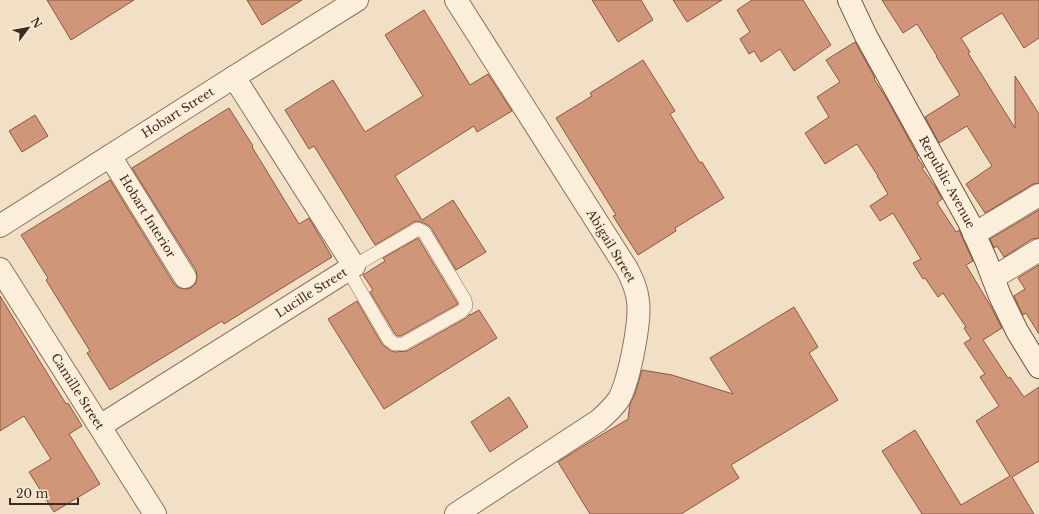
<svg xmlns="http://www.w3.org/2000/svg" width="1039" height="514" viewBox="0 0 1039 514" font-family="'Libre Baskerville',serif">
<style>
.building{fill:#d0967a;stroke:#8e573f}
.lines{fill:none;stroke-linecap:round;stroke-linejoin:round}
.lane-casing{stroke:#8d715b;stroke-width:14}
.street-casing{stroke:#8d715b;stroke-width:24}
.secondary-casing{stroke:#6f523e;stroke-width:24}
.lane{stroke:#fbeeda;stroke-width:13}
.street{stroke:#fbeeda;stroke-width:22}
.secondary{stroke:#fbeeda;stroke-width:22}
.labels{text-anchor:middle;stroke-width:4;stroke-linejoin:round;paint-order:stroke}
.street-label{font-size:12px;fill:#3d2b1f;stroke:#f7ebd6}
</style>
<rect width="100%" height="100%" fill="#f1e0c6"/>
<path class="building" d="M 47,0 L 134,0 L 71,40 Z
M 247,0 L 302,0 L 262,25 Z
M 592,0 L 641,0 L 653,20 L 618,42 Z
M 673,0 L 722,0 L 687,22 Z
M 752,0 L 803,0 L 831,45 L 794,71 L 780,49 L 761,62 L 754,51 L 749,54 L 740,39 L 750,32 L 737,10 Z
M 882,0 L 1039,0 L 1039,38 L 1024,48 L 1002,13 L 961,38 L 970,52 L 968,53 L 1015,128 L 1015,76 L 1039,114 L 1039,183 L 1033,184 L 985,213 L 966,184 L 992,166 L 967,126 L 939,143 L 925,117 L 960,95 L 936,56 L 937,56 L 917,24 L 903,33 Z
M 424,10 L 470,85 L 488,74 L 512,111 L 477,132 L 474,126 L 395,176 L 422,220 L 453,200 L 486,252 L 456,270 L 431,228 L 428,225 L 421,222 L 417,221 L 414,222 L 375,245 L 314,146 L 309,149 L 285,110 L 333,80 L 365,132 L 423,96 L 385,35 Z
M 855,42 L 875,78 L 874,79 L 887,99 L 918,156 L 917,157 L 924,167 L 922,168 L 936,188 L 942,199 L 937,203 L 956,232 L 959,230 L 973,261 L 966,265 L 990,305 L 1002,328 L 983,340 L 1008,378 L 1010,377 L 1024,397 L 1039,387 L 1039,461 L 1012,477 L 1034,514 L 922,514 L 882,451 L 915,430 L 961,505 L 1010,476 L 976,421 L 999,406 L 980,377 L 985,374 L 964,343 L 971,339 L 964,328 L 966,327 L 943,293 L 938,297 L 925,278 L 923,279 L 913,263 L 921,259 L 893,213 L 880,221 L 870,206 L 888,194 L 877,176 L 878,176 L 857,144 L 825,164 L 805,133 L 829,117 L 817,97 L 840,82 L 826,60 Z
M 643,60 L 675,111 L 670,114 L 700,163 L 702,162 L 724,198 L 675,228 L 676,231 L 638,255 L 613,216 L 616,215 L 556,118 L 592,96 L 590,93 Z
M 229,108 L 253,146 L 252,147 L 299,224 L 309,218 L 332,257 L 224,324 L 222,321 L 110,390 L 87,353 L 90,351 L 46,280 L 48,278 L 21,235 L 110,180 L 174,284 L 179,288 L 186,289 L 191,288 L 196,283 L 197,276 L 196,270 L 132,168 Z
M 35,115 L 48,136 L 22,152 L 9,131 Z
M 1039,210 L 1039,238 L 1032,239 L 1004,257 L 997,246 L 994,248 L 990,239 Z
M 418,238 L 458,304 L 401,336 L 397,336 L 395,334 L 370,292 L 373,290 L 363,275 L 385,261 L 383,258 Z
M 1039,265 L 1039,334 L 1026,313 L 1023,315 L 1014,296 L 1025,289 L 1018,278 Z
M 0,296 L 66,404 L 68,403 L 82,426 L 69,434 L 100,484 L 54,512 L 29,472 L 51,459 L 24,416 L 0,431 Z
M 357,301 L 382,344 L 391,351 L 395,352 L 407,351 L 466,318 L 470,314 L 470,315 L 479,310 L 497,338 L 384,409 L 328,319 Z
M 794,307 L 818,347 L 809,353 L 838,400 L 731,465 L 739,478 L 681,514 L 590,514 L 558,462 L 593,440 L 628,419 L 630,404 L 635,394 L 642,370 L 672,375 L 733,394 L 710,358 Z
M 509,397 L 528,427 L 490,452 L 471,422 Z"/>
<g class="lines">
<defs>
<path id="lane" d="M 348,270 L 389,340 L 395,344 L 403,344 L 462,311 L 466,306 L 465,300 L 424,232 L 418,229 L 354,266"/>
<g id="street">
<path id="s1" d="M 110,156 L 185,277"/>
<path id="s2" d="M 0,226 L 234,77 L 357,0"/>
<path d="M 974,234 L 1039,195"/>
<path id="s3" d="M 0,269 L 155,514"/>
<path d="M 993,278 L 1039,250"/>
<path id="s4" d="M 100,426 L 354,266 L 234,77"/>
<path d="M 456,514 L 598,421 C 605,415 613,408 619,399 C 629,380 641,322 638,301 C 637,289 632,279 627,269 L 456,0"/>
</g>
<g id="secondary">
<path id="s5" d="M 849,0 L 866,36 L 969,222 L 986,260 L 1000,296 L 1017,331 L 1039,367"/>
</g>
</defs>
<use href="#lane" class="lane-casing"/>
<use href="#street" class="street-casing"/>
<use href="#secondary" class="secondary-casing"/>
<use href="#lane" class="lane"/>
<use href="#street" class="street"/>
<use href="#secondary" class="secondary"/>
</g>
<g class="labels">
<g class="street-label">
<text dy="4" stroke="none"><textPath href="#s2" startOffset="211">Hobart Street</textPath></text>
<text dy="4" stroke="none"><textPath href="#s5" startOffset="207">Republic Avenue</textPath></text>
<text dy="4" stroke="none"><textPath href="#s1" startOffset="71">Hobart Interior</textPath></text>
<text transform="translate(611 246) rotate(59)" y="4">Abigail Street</text>
<text dy="4" stroke="none"><textPath href="#s4" startOffset="250">Lucille Street</textPath></text>
<text dy="4" stroke="none"><textPath href="#s3" startOffset="145">Camille Street</textPath></text>
</g>
</g>
<g transform="translate(28 28) rotate(58)" stroke="#f7ebd6" stroke-width="3" paint-order="stroke">
<path d="M0-3L7 15L0 10L-7 15Z" fill="#3d2b1f"/>
<text y="-6" font-size="11" font-weight="bold" text-anchor="middle" fill="#3d2b1f">N</text>
</g>
<path d="M10 498v6h68v-6" fill="none" stroke="#3d2b1f" stroke-width="2"/>
<text x="16" y="498" font-size="12" fill="#3d2b1f" stroke="#f7ebd6" stroke-width="3" paint-order="stroke">20 m</text>
</svg>
